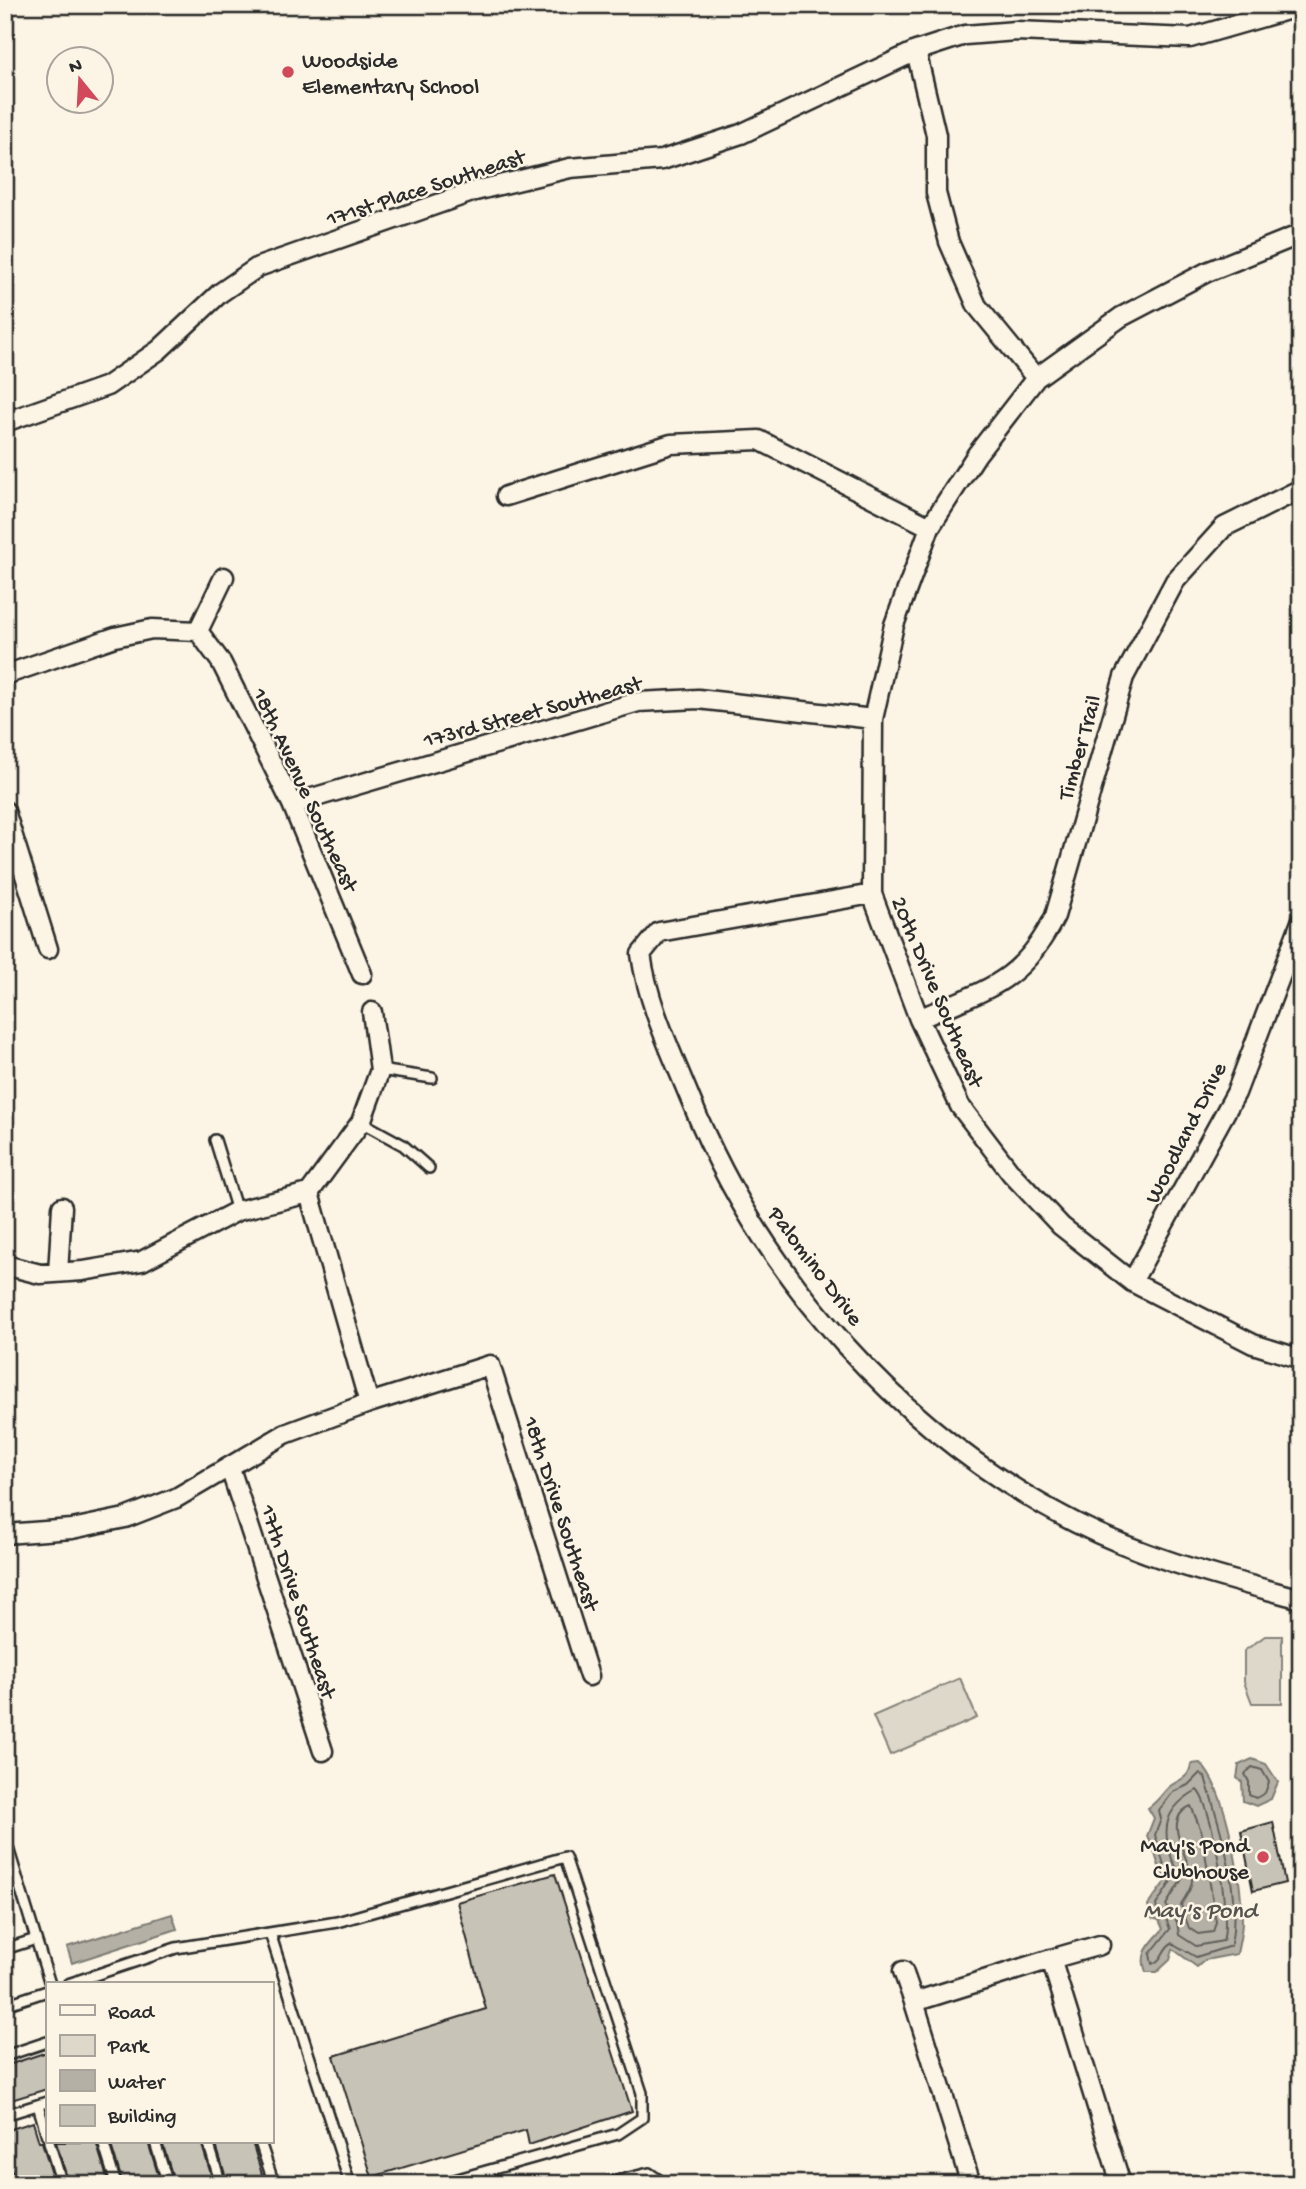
<svg xmlns="http://www.w3.org/2000/svg" width="1306" height="2189" viewBox="0 0 1306 2189" font-family="'Gochi Hand',sans-serif">
<style>
.green{fill:#ded8ca;stroke:#84827a;stroke-width:2}
.water{fill:#b4b0a5;stroke:#7d7b74;stroke-width:2}
.lines{fill:none;stroke-linecap:round;stroke-linejoin:round}
.shore{stroke:#62605c;stroke-width:2}
.building{fill:#c8c3b7;stroke:#2b2b2b;stroke-width:2}
.lane-casing{stroke:#2b2b2b;stroke-width:14}
.street-casing{stroke:#2b2b2b;stroke-width:23}
.path{stroke:#2b2b2b;stroke-width:3.5;stroke-dasharray:7 5;stroke-linecap:butt}
.lane{stroke:#fcf5e5;stroke-width:9}
.street{stroke:#fcf5e5;stroke-width:18}
.poi-dot{fill:#d1495b;stroke:#fcf5e5;stroke-width:2.5}
.labels{text-anchor:middle;stroke-width:5;stroke-linejoin:round;paint-order:stroke}
.poi-label{font-size:23px;fill:#2b2b2b;stroke:#fcf5e5;text-anchor:start}
.street-label{font-size:23px;fill:#2b2b2b;stroke:#fcf5e5}
.water-label{font-size:24px;font-style:italic;fill:#545350;stroke:#fcf5e5}
</style>
<rect width="100%" height="100%" fill="#fcf5e5"/>
<filter id="ink" filterUnits="userSpaceOnUse"><feTurbulence type="fractalNoise" baseFrequency=".0143" numOctaves="2"/><feDisplacementMap in="SourceGraphic" scale="14" xChannelSelector="R" yChannelSelector="G"/><feConvolveMatrix kernelMatrix="1 2 1 2 8 2 1 2 1" color-interpolation-filters="sRGB"/></filter>
<g filter="url(#ink)">
<path class="green" d="M 1265,1636 L 1282,1636 L 1282,1703 L 1252,1703 L 1244,1682 L 1244,1651 Z
M 960,1678 L 977,1718 L 890,1755 L 873,1716 Z"/>
<path class="water" d="M 1252,1759 L 1266,1764 L 1278,1782 L 1271,1799 L 1256,1806 L 1243,1801 L 1242,1782 L 1237,1778 L 1239,1765 Z
M 1200,1763 C 1227,1789 1242,1883 1242,1922 C 1242,1932 1239,1943 1237,1954 L 1205,1960 L 1197,1967 L 1173,1949 L 1170,1960 L 1157,1972 L 1146,1972 C 1138,1952 1151,1944 1163,1929 L 1159,1920 L 1151,1918 L 1148,1905 L 1167,1879 C 1155,1866 1157,1850 1147,1836 L 1154,1818 L 1148,1808 C 1157,1802 1161,1795 1168,1788 C 1178,1779 1189,1780 1191,1764 Z
M 172,1914 L 177,1929 L 72,1963 L 67,1947 Z"/>
<g class="lines">
<path class="shore" d="M 1252,1767 L 1262,1770 L 1269,1782 L 1265,1793 L 1256,1798 L 1249,1795 L 1249,1782 L 1245,1774 Z
M 1200,1773 L 1205,1777 C 1221,1830 1241,1891 1231,1946 L 1196,1957 L 1172,1943 C 1162,1948 1164,1960 1152,1964 L 1150,1954 L 1170,1929 L 1165,1916 L 1157,1911 L 1156,1905 L 1173,1879 L 1164,1865 L 1155,1835 L 1161,1819 L 1159,1810 L 1173,1792 L 1188,1785 Z
M 1197,1790 C 1213,1806 1231,1918 1223,1941 L 1196,1946 L 1179,1935 L 1177,1922 L 1166,1905 L 1182,1879 C 1180,1870 1175,1867 1172,1859 C 1160,1826 1167,1807 1197,1790 Z
M 1191,1806 L 1202,1833 L 1216,1922 L 1213,1932 L 1198,1934 L 1189,1928 L 1181,1905 C 1185,1896 1192,1890 1192,1880 C 1193,1862 1158,1820 1191,1806 Z"/>
</g>
<path class="building" d="M 1273,1822 L 1285,1883 L 1253,1891 L 1241,1831 Z
M 555,1874 L 632,2111 L 529,2145 L 526,2130 L 372,2177 L 334,2056 L 486,2009 L 457,1902 Z
M 47,2052 L 47,2089 L 5,2102 L 5,2066 Z
M 33,2122 L 39,2142 L 42,2142 L 55,2184 L 16,2184 L 5,2148 L 5,2131 Z
M 56,2142 L 96,2142 L 109,2184 L 69,2184 Z
M 110,2142 L 148,2142 L 161,2184 L 123,2184 Z
M 162,2142 L 201,2142 L 214,2184 L 175,2184 Z
M 215,2142 L 252,2142 L 265,2184 L 228,2184 Z"/>
<g class="lines">
<defs>
<path id="lane" d="M 380,1070 L 432,1078
M 361,1122 L 403,1145 L 429,1168
M 215,1140 L 237,1211
M 5,1838 L 36,1939
M 270,1933 L 350,2184
M 5,1949 L 36,1939 L 50,1984
M 68,1984 L 176,1948 L 337,1922 L 565,1857 L 642,2093 L 642,2118 L 618,2134 L 440,2184
M 5,2005 L 47,1991
M 5,2056 L 47,2042
M 38,2105 L 47,2136
M 5,2115 L 47,2102
M 49,2142 L 62,2184
M 103,2142 L 116,2184
M 155,2142 L 168,2184
M 208,2142 L 221,2184
M 260,2142 L 274,2184
M 604,2184 L 649,2173 L 665,2184"/>
<path id="street" d="M 916,51 L 936,135 L 936,193 L 949,242 L 977,306 L 1036,378
M 1301,234 L 1207,272 L 1121,317 L 1036,378 L 977,454 L 930,527 L 894,625 L 873,719 L 872,894 L 919,1019 L 960,1106 L 1011,1173 L 1061,1226 L 1132,1282 L 1253,1344 L 1301,1359
M 5,422 L 107,386 L 159,350 L 220,293 L 258,267 L 475,191 L 570,168 L 662,160 L 741,134 L 916,51 L 965,35 L 1016,31 L 1190,38 L 1301,6
M 506,496 L 671,444 L 759,440 L 930,527
M 198,631 L 221,662 L 292,804 L 362,974
M 5,675 L 115,637 L 152,629 L 198,631 L 224,577
M 292,804 L 638,702 L 698,699 L 873,719
M 5,811 L 48,949
M 872,894 L 659,932 L 641,954 C 648,1005 671,1051 690,1098 C 762,1278 903,1435 1076,1523 C 1147,1559 1224,1578 1301,1599
M 919,1019 C 985,989 1021,985 1055,916 L 1124,677 L 1175,581 L 1224,527 L 1301,489
M 309,1193 L 369,1403
M 309,1193 L 361,1122 L 380,1070 L 372,1012
M 5,1265 L 40,1274 L 83,1271 L 142,1261 L 237,1211 L 309,1193
M 58,1273 L 62,1207
M 1132,1282 L 1236,1093 L 1301,922
M 230,1468 L 323,1751
M 5,1534 L 72,1529 L 125,1518 L 176,1498 L 285,1434 L 369,1403 L 490,1365 L 589,1676
M 1051,1959 L 1100,1945
M 903,1971 L 914,2002
M 971,2184 L 914,2002 L 1051,1959 L 1121,2184"/>
</defs>
<use href="#lane" class="lane-casing"/>
<use href="#street" class="street-casing"/>
<path class="path" d="M 5,22 L 11,5"/>
<use href="#lane" class="lane"/>
<use href="#street" class="street"/>
</g>
</g>
<g class="poi-dot">
<circle cx="288" cy="72" r="7"/>
<circle cx="1263" cy="1857" r="7"/>
</g>
<g class="labels">
<g class="poi-label">
<text x="302" y="67">Woodside<tspan x="302" dy="26">Elementary School</tspan></text>
<text x="1249" y="1852" text-anchor="end">May's Pond<tspan x="1249" dy="26">Clubhouse</tspan></text>
</g>
<g class="street-label">
<text transform="translate(425 186) rotate(-18)" y="8">171st Place Southeast</text>
<text transform="translate(532 710) rotate(-15)" y="8">173rd Street Southeast</text>
<text transform="translate(1078 747) rotate(-74)" y="8">Timber Trail</text>
<text transform="translate(307 789) rotate(65)" y="8">18th Avenue Southeast</text>
<text transform="translate(939 991) rotate(67)" y="8">20th Drive Southeast</text>
<text transform="translate(1184 1132) rotate(-63)" y="8">Woodland Drive</text>
<text transform="translate(817 1265) rotate(53)" y="8">Palomino Drive</text>
<text transform="translate(563 1513) rotate(72)" y="8">18th Drive Southeast</text>
<text transform="translate(300 1601) rotate(72)" y="8">17th Drive Southeast</text>
</g>
<g class="water-label">
<text x="1200" y="1917">May's Pond</text>
</g>
</g>
<rect width="1306" height="2189" fill="none" stroke="#fcf5e5" stroke-width="28"/>
<rect x="14" y="14" width="1278" height="2161" fill="none" stroke="#2b2b2b" stroke-width="2.5" filter="url(#ink)"/>
<rect x="46" y="1982" width="228" height="161" fill="#fcf5e5" stroke="#a8a49b" stroke-width="2"/>
<rect x="60" y="2005" width="35" height="10" fill="#fcf5e5" stroke="#a8a49b" stroke-width="2"/>
<text x="108" y="2018" font-size="21" fill="#2b2b2b">Road</text>
<rect x="60" y="2035" width="35" height="21" fill="#ded8ca" stroke="#a8a49b" stroke-width="2"/>
<text x="108" y="2052" font-size="21" fill="#2b2b2b">Park</text>
<rect x="60" y="2070" width="35" height="21" fill="#b4b0a5" stroke="#a8a49b" stroke-width="2"/>
<text x="108" y="2088" font-size="21" fill="#2b2b2b">Water</text>
<rect x="60" y="2105" width="35" height="21" fill="#c8c3b7" stroke="#a8a49b" stroke-width="2"/>
<text x="108" y="2122" font-size="21" fill="#2b2b2b">Building</text>
<g transform="translate(80 80) rotate(342)"><circle r="33" fill="#fcf5e5" stroke="#a8a49b" stroke-width="2"/>
<path d="M0-5L12 26L0 18L-12 26Z" fill="#d1495b"/>
<text y="-10" font-size="19" font-weight="bold" text-anchor="middle" fill="#2b2b2b">N</text>
</g>
</svg>
